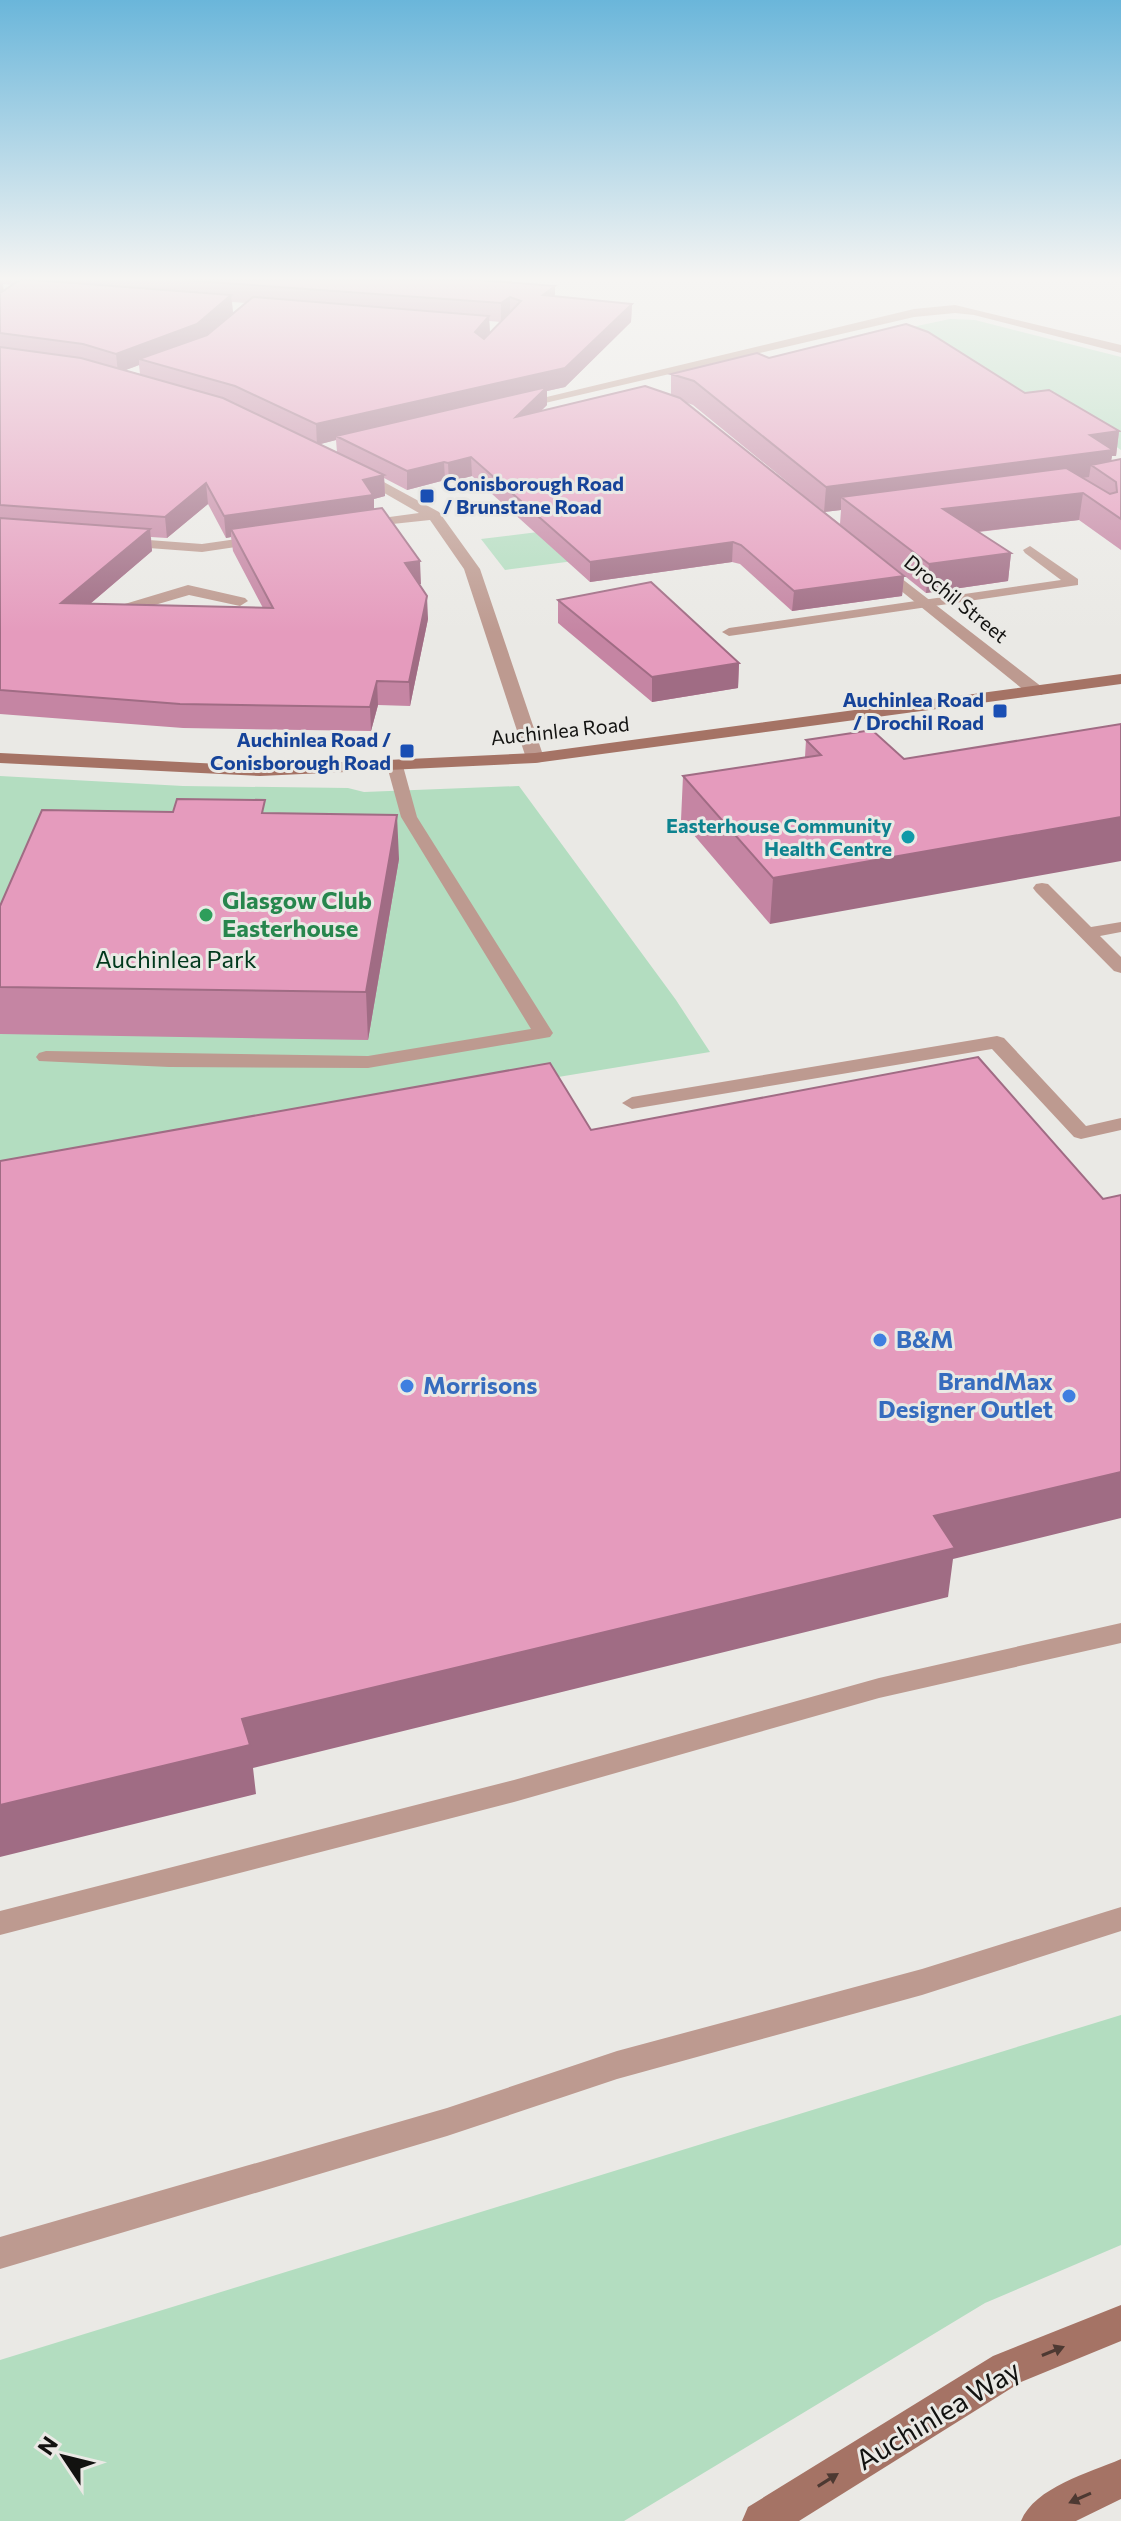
<svg xmlns="http://www.w3.org/2000/svg" width="1121" height="2521" viewBox="0 0 1121 2521" font-family="Commissioner,sans-serif">
<style>
.green{fill:#b3ddc0}
.lines{fill:none;stroke-linecap:round;stroke-linejoin:round}
.lane{fill:#bd9a90;fill-rule:evenodd}
.street{fill:#bd9a90;fill-rule:evenodd}
.secondary{fill:#a57365;fill-rule:evenodd}
.wall{fill:#c585a3;fill-rule:evenodd}
.shaded-wall{fill:#a06c84}
.building{fill:#e59bbd;stroke:#a06c84;stroke-width:2}
.oneway{fill:#4d3932}
.transit-dot{fill:#1a4fb4;stroke:#eae9e5;stroke-width:3}
.culture-dot{fill:#0f9aa8;stroke:#eae9e5;stroke-width:3}
.leisure-dot{fill:#2e9e5b;stroke:#eae9e5;stroke-width:3}
.shop-dot{fill:#3f7fe0;stroke:#eae9e5;stroke-width:3}
.labels{text-anchor:middle;stroke-width:6;stroke-linejoin:round;paint-order:stroke}
.far-transit-label{font-size:20px;font-weight:bold;fill:#164399;stroke:#eae9e5;text-anchor:end}
.far-street-label{font-size:20px;fill:#121210;stroke:#eae9e5}
.far-culture-label{font-size:20px;font-weight:bold;fill:#0d838f;stroke:#eae9e5;text-anchor:end}
.leisure-label{font-size:24px;font-weight:bold;fill:#27864d;stroke:#eae9e5;text-anchor:start}
.park-label{font-size:24px;fill:#00391d;stroke:#eae9e5}
.shop-label{font-size:24px;font-weight:bold;fill:#366cbe;stroke:#eae9e5;text-anchor:start}
.near-street-label{font-size:28px;fill:#121210;stroke:#eae9e5}
</style>
<rect width="100%" height="100%" fill="#eae9e5"/>
<path class="green" d="M 950,319 L 975,320 L 1121,357 L 1121,450 L 1062,410 L 879,334 Z
M 674,515 L 815,530 L 505,570 L 481,539 Z
M 0,776 L 183,786 L 348,788 L 364,792 L 519,786 L 676,1000 L 710,1052 L 0,1169 Z
M 1121,2015 L 1121,2245 L 985,2303 L 624,2521 L 0,2521 L 0,2360 Z"/>
<g class="lines">
<path class="lane" d="M 1030,546 L 1078,579 L 1078,585 L 729,636 L 722,632 L 729,628 L 1061,580 L 1025,553 L 1023,550 Z
M 395,761 L 403,766 L 417,817 L 553,1033 L 550,1037 L 368,1068 L 169,1067 L 39,1061 L 36,1057 L 39,1053 L 46,1051 L 368,1056 L 531,1029 L 401,817 L 387,766 Z
M 1042,883 L 1048,884 L 1091,927 L 1121,922 L 1121,932 L 1100,936 L 1121,957 L 1121,973 L 1114,971 L 1036,892 L 1033,888 L 1036,884 Z
M 997,1036 L 1004,1038 L 1086,1126 L 1121,1118 L 1121,1130 L 1081,1139 L 1074,1137 L 992,1049 L 632,1109 L 622,1103 L 632,1097 Z
M 1121,1623 L 1121,1643 L 879,1698 L 514,1802 L 0,1935 L 0,1911 L 514,1780 L 879,1678 Z
M 1121,1907 L 1121,1931 L 922,1995 L 617,2079 L 447,2136 L 0,2269 L 0,2237 L 447,2108 L 617,2051 L 922,1969 Z"/>
<path class="street" d="M 955,305 L 1121,345 L 1121,353 L 974,315 L 955,313 L 914,317 L 515,410 L 509,406 L 914,309 Z
M 358,468 L 439,512 L 480,569 L 544,758 L 541,762 L 535,763 L 526,758 L 464,569 L 430,520 L 355,528 L 353,525 L 360,521 L 419,513 L 353,475 L 353,469 Z
M 264,535 L 271,539 L 269,542 L 202,552 L 122,546 L 115,542 L 122,538 L 202,544 Z
M 879,561 L 1042,687 L 1044,691 L 1042,695 L 1030,695 L 874,569 L 871,566 Z
M 188,585 L 245,598 L 248,601 L 240,606 L 189,595 L 124,614 L 116,609 L 118,606 Z"/>
<path class="secondary" d="M 1121,674 L 1121,684 L 535,763 L 260,776 L 0,763 L 0,753 L 260,766 L 535,753 Z
M 1121,2305 L 1121,2341 L 1021,2382 L 799,2521 L 742,2521 L 748,2507 L 993,2356 Z
M 1121,2459 L 1121,2499 L 1076,2521 L 1021,2521 C 1035,2487 1089,2473 1121,2459 Z"/>
</g>
<path class="wall" d="M 0,280 L 478,280 L 555,286 L 555,296 L 632,304 L 631,322 L 565,387 L 547,391 L 547,405 L 541,411 L 671,395 L 671,374 L 769,358 L 1025,393 L 1119,431 L 1116,456 L 1112,456 L 1111,461 L 1121,459 L 1121,550 L 1079,520 L 979,532 L 1011,553 L 1008,581 L 926,593 L 886,561 L 904,576 L 902,596 L 792,611 L 740,564 L 732,562 L 590,582 L 472,476 L 449,482 L 445,480 L 407,490 L 384,478 L 385,496 L 374,499 L 374,509 L 421,584 L 419,584 L 428,619 L 410,706 L 378,705 L 371,731 L 183,728 L 0,714 ZM 3,284 L 12,285 L 4,291 ZM 232,302 L 246,303 L 233,313 ZM 489,321 L 501,322 L 490,333 ZM 139,365 L 140,374 L 125,370 L 134,367 ZM 685,402 L 693,405 L 824,512 L 841,510 L 840,524 ZM 336,440 L 337,452 L 320,444 ZM 208,504 L 226,538 L 231,537 L 233,551 L 263,608 L 90,604 L 152,551 L 151,537 L 167,538 Z
M 558,600 L 739,663 L 738,688 L 652,702 L 558,623 Z
M 872,730 L 770,924 L 681,820 L 683,776 L 805,757 L 806,740 Z
M 399,859 L 368,1040 L 0,1034 L 0,906 Z"/>
<path class="shaded-wall" d="M 0,280 L 2,280 L 4,295 L 0,299 Z
M 555,286 L 555,304 L 543,295 Z
M 231,295 L 233,313 L 198,342 L 139,359 L 139,365 L 118,373 L 116,354 Z
M 510,297 L 510,315 L 501,322 L 501,303 Z
M 632,304 L 631,322 L 565,387 L 547,391 L 547,405 L 516,435 L 336,436 L 336,440 L 317,445 L 316,424 Z
M 489,316 L 490,334 L 475,351 L 475,332 Z
M 1119,431 L 1116,456 L 1112,456 L 1109,474 L 1091,465 L 1089,477 L 855,508 L 841,497 L 841,510 L 824,512 L 826,487 L 1090,435 Z
M 471,457 L 472,476 L 449,482 L 448,463 Z
M 444,462 L 445,480 L 407,490 L 407,471 Z
M 384,475 L 385,496 L 374,499 L 374,516 L 231,529 L 231,537 L 226,538 L 224,516 Z
M 206,483 L 208,504 L 167,538 L 165,517 Z
M 1083,493 L 1079,520 L 940,536 L 943,509 Z
M 150,529 L 152,551 L 64,626 L 61,603 Z
M 733,542 L 732,562 L 590,582 L 590,562 Z
M 1011,553 L 1008,581 L 926,593 L 929,564 Z
M 420,561 L 421,584 L 406,586 L 405,563 Z
M 904,576 L 902,596 L 792,611 L 794,591 Z
M 427,596 L 428,619 L 410,706 L 409,682 Z
M 739,663 L 738,688 L 652,702 L 652,677 Z
M 377,681 L 378,705 L 371,731 L 370,707 Z
M 397,815 L 399,859 L 368,1040 L 366,992 Z
M 1121,817 L 1121,861 L 770,924 L 773,878 Z
M 1121,1472 L 1121,1518 L 953,1559 L 948,1597 L 253,1768 L 256,1794 L 0,1857 L 0,1805 L 242,1719 L 934,1516 Z"/>
<path class="building" d="M 20,280 L 34,280 L 231,295 L 197,324 L 116,354 L 83,344 L 0,333 L 0,293 Z
M 183,280 L 478,280 L 555,286 L 543,295 L 632,304 L 565,368 L 316,424 L 235,386 L 139,359 L 207,335 L 253,297 L 489,316 L 475,332 L 484,339 L 521,301 L 510,297 L 501,303 Z
M 906,324 L 928,332 L 1025,393 L 1049,390 L 1119,431 L 1090,435 L 1113,450 L 826,487 L 694,381 L 671,374 L 757,353 L 769,358 Z
M 0,347 L 81,358 L 223,398 L 384,475 L 363,480 L 373,495 L 224,516 L 206,483 L 165,517 L 0,505 Z
M 645,386 L 680,398 L 904,576 L 794,591 L 741,545 L 733,542 L 590,562 L 471,457 L 448,463 L 444,462 L 407,471 L 336,436 L 547,387 L 516,417 Z
M 1121,459 L 1121,519 L 1083,493 L 943,509 L 1011,553 L 929,564 L 841,497 L 1066,468 L 1110,494 L 1117,492 L 1116,482 L 1091,465 Z
M 382,508 L 420,561 L 405,563 L 427,596 L 409,682 L 377,681 L 370,707 L 180,704 L 0,690 L 0,518 L 150,529 L 61,603 L 273,608 L 231,529 Z
M 651,582 L 739,663 L 652,677 L 558,600 Z
M 1121,724 L 1121,817 L 773,878 L 683,776 L 821,755 L 806,740 L 872,730 L 904,759 Z
M 177,799 L 265,800 L 262,813 L 397,815 L 366,992 L 0,987 L 0,906 L 42,810 L 173,812 Z
M 978,1057 L 1103,1199 L 1121,1195 L 1121,1472 L 934,1516 L 955,1548 L 242,1719 L 250,1745 L 0,1805 L 0,1161 L 550,1063 L 591,1130 Z"/>
<defs><path id="oneway-solid" d="M-6-.8H1V-3.2L6.5 0L1 3.2V.8H-6Z" transform="scale(2)"/></defs>
<g class="oneway">
<use href="#oneway-solid" transform="translate(1053 2351) rotate(-22)"/>
<use href="#oneway-solid" transform="translate(828 2480) rotate(-32)"/>
<use href="#oneway-solid" transform="translate(1080 2498) rotate(156)"/>
</g>
<linearGradient id="sky" x2="0" y2="1"><stop stop-color="#6ab6da"/><stop offset="0.44" stop-color="#f6f5f3"/><stop offset="1" stop-color="#f6f5f3" stop-opacity="0"/></linearGradient>
<rect width="1121" height="633" fill="url(#sky)"/>
<g class="transit-dot">
<rect x="419" y="488" width="16" height="16" rx="4"/>
<rect x="992" y="703" width="16" height="16" rx="4"/>
<rect x="399" y="743" width="16" height="16" rx="4"/>
</g>
<circle class="culture-dot" cx="908" cy="837" r="8"/>
<circle class="leisure-dot" cx="206" cy="915" r="8"/>
<g class="shop-dot">
<circle cx="880" cy="1340" r="8"/>
<circle cx="407" cy="1386" r="8"/>
<circle cx="1069" cy="1396" r="8"/>
</g>
<g class="labels">
<g class="far-transit-label">
<text x="443" y="491" text-anchor="start">Conisborough Road<tspan x="443" dy="23">/ Brunstane Road</tspan></text>
<text x="984" y="707">Auchinlea Road<tspan x="984" dy="23">/ Drochil Road</tspan></text>
<text x="391" y="747">Auchinlea Road /<tspan x="391" dy="23">Conisborough Road</tspan></text>
</g>
<g class="far-street-label">
<text transform="translate(956 599) rotate(39)" y="7">Drochil Street</text>
<text transform="translate(560 731) rotate(-6)" y="7">Auchinlea Road</text>
</g>
<g class="far-culture-label">
<text x="892" y="833">Easterhouse Community<tspan x="892" dy="23">Health Centre</tspan></text>
</g>
<g class="leisure-label">
<text x="222" y="909">Glasgow Club<tspan x="222" dy="28">Easterhouse</tspan></text>
</g>
<g class="park-label">
<text x="176" y="968">Auchinlea Park</text>
</g>
<g class="shop-label">
<text x="896" y="1348">B&amp;M</text>
<text x="1053" y="1390" text-anchor="end">BrandMax<tspan x="1053" dy="28">Designer Outlet</tspan></text>
<text x="423" y="1394">Morrisons</text>
</g>
<g class="near-street-label">
<text transform="translate(938 2415) rotate(-31)" y="10">Auchinlea Way</text>
</g>
</g>
<g transform="translate(64 2457) rotate(305)" stroke="#eae9e5" stroke-width="6" paint-order="stroke">
<path d="M0-6L14 30L0 20L-14 30Z" fill="#121210"/>
<text y="-12" font-size="22" font-weight="bold" text-anchor="middle" fill="#121210">N</text>
</g>
</svg>
